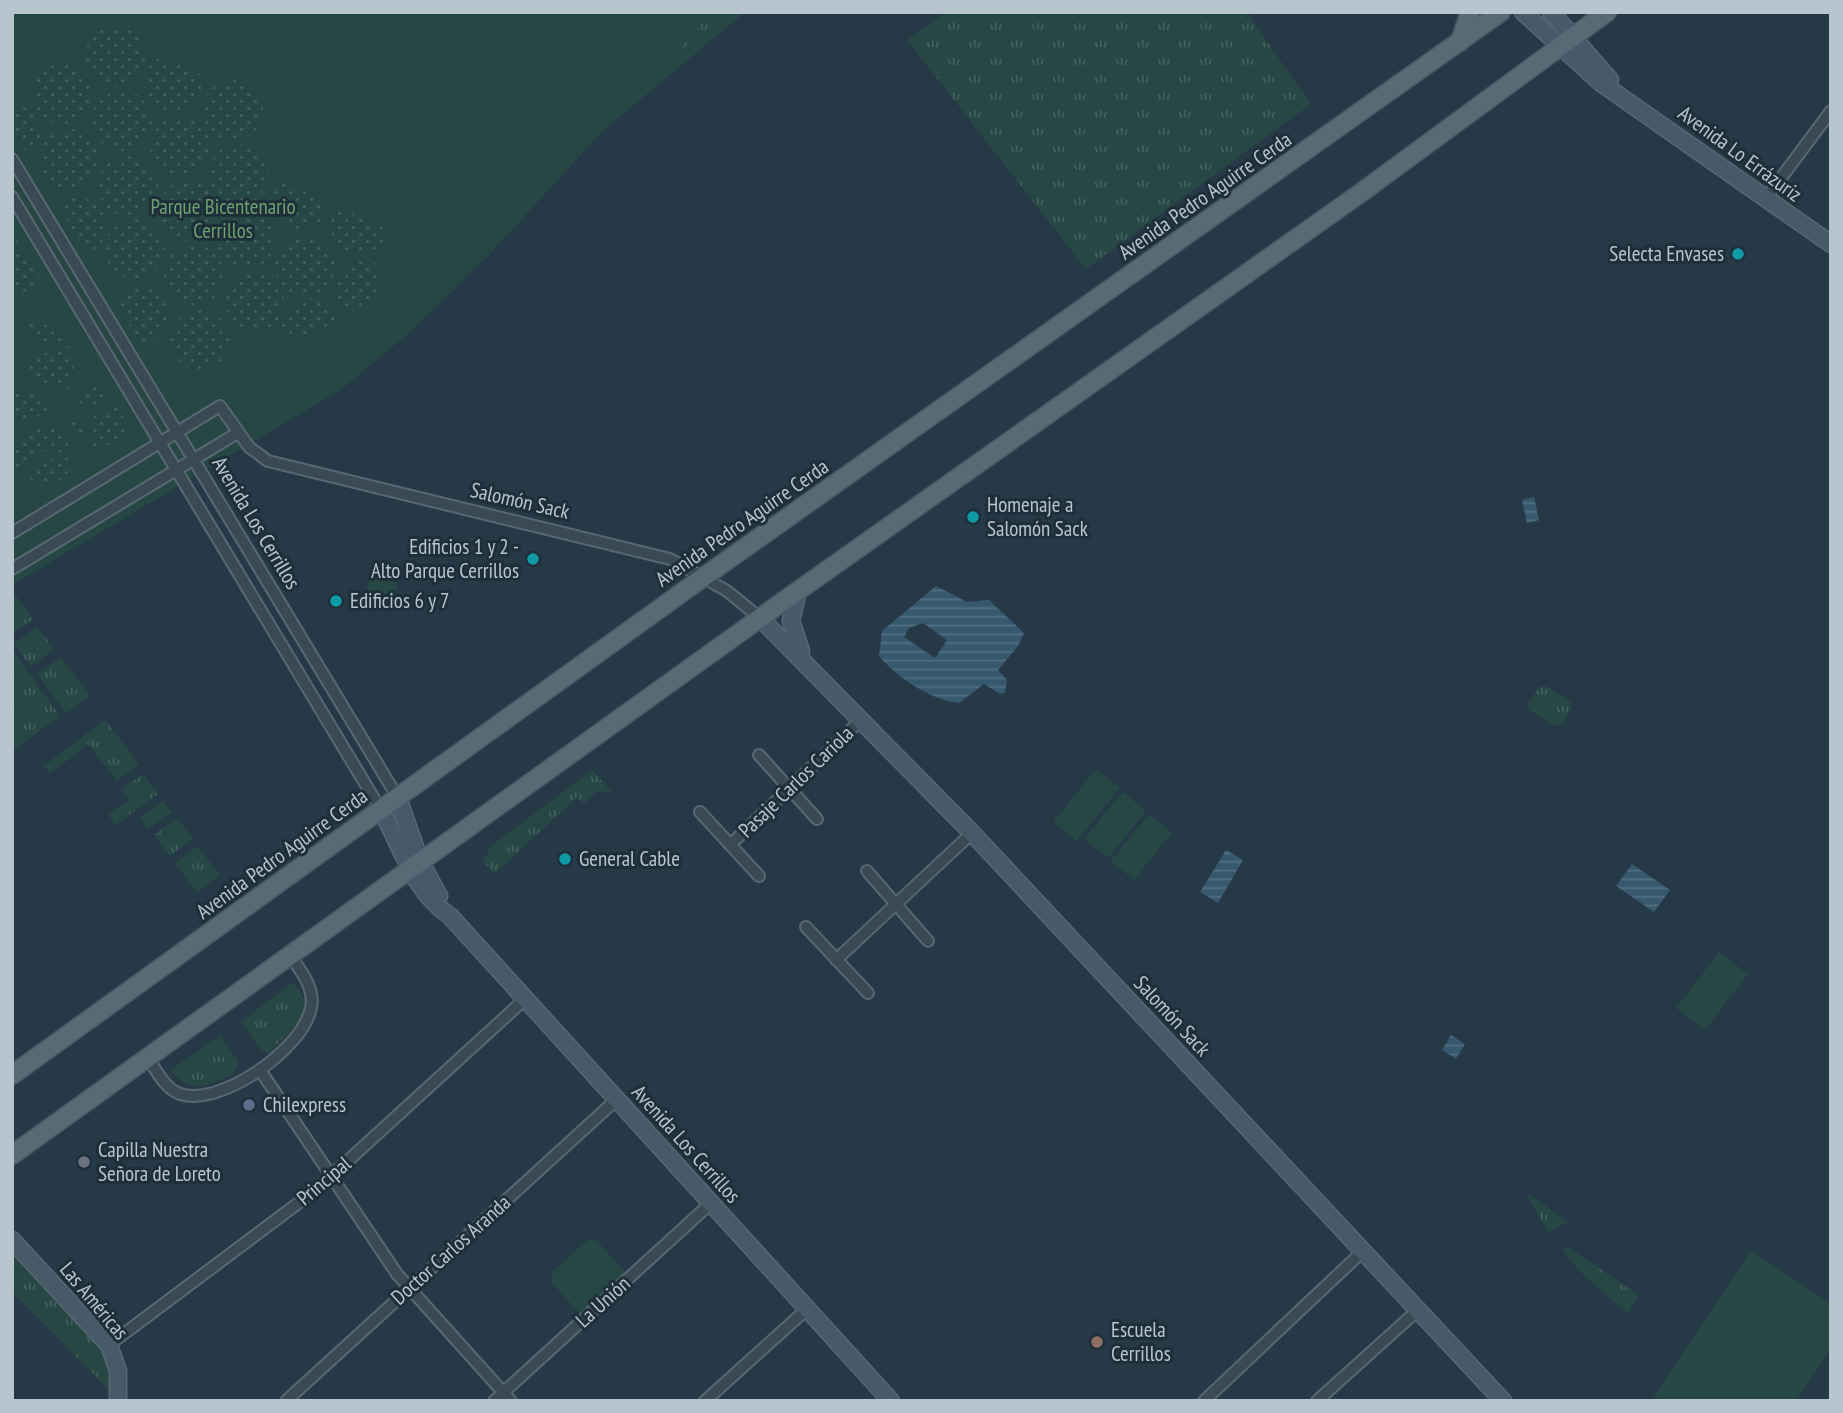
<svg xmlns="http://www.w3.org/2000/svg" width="1843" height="1413" viewBox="0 0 1843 1413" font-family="'PT Sans Narrow',sans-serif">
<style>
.grass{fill:url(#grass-tufts)}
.park{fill:#274744}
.garden{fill:url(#garden-dots)}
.water{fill:url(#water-rules);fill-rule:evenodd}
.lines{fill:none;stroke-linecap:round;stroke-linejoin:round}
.street-casing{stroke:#586872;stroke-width:14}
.secondary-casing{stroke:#586872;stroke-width:19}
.primary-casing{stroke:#465661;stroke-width:21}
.street{stroke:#3a4a55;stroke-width:10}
.secondary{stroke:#475a68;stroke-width:16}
.primary{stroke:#586a75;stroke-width:18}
.culture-dot{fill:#0f9aa8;stroke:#1e2f3a;stroke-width:2.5}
.service-dot{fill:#5c6f8a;stroke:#1e2f3a;stroke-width:2.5}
.worship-dot{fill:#6b7280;stroke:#1e2f3a;stroke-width:2.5}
.education-dot{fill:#8d6e63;stroke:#1e2f3a;stroke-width:2.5}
.labels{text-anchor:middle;stroke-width:6;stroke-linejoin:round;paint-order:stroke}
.street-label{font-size:21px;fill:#b8c5ce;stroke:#1e2f3a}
.park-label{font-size:21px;fill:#6da16f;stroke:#1e2f3a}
.poi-label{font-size:21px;fill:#b8c5ce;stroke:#1e2f3a;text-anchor:start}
</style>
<defs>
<pattern id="grass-tufts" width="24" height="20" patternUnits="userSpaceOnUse" patternTransform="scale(1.75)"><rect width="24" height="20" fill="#274744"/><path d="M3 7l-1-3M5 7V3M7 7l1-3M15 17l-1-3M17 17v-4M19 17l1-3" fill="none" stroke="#44605e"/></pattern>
<pattern id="garden-dots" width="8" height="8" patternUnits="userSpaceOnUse" patternTransform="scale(1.75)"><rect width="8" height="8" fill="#274744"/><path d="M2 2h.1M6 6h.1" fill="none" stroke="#44605e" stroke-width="1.8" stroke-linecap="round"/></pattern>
<pattern id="water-rules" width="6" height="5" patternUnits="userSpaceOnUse" patternTransform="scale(1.75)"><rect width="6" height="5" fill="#37596e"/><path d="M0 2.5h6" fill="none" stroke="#526f82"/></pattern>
</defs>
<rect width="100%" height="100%" fill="#253946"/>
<path class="grass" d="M 712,12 L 745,12 L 593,139 L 697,29 Z
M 947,12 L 1246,12 L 1311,104 L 1086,269 L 907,40 Z
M 12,591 L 34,619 L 12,634 Z
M 37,627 L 54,649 L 31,667 L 14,644 Z
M 12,649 L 60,716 L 12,751 Z
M 61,657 L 90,696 L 66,713 L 37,674 Z
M 1546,686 L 1571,702 L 1572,707 L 1561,725 L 1555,726 L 1529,710 L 1528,704 L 1539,687 Z
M 105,720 L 139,764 L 117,781 L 88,744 L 50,773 L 44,766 Z
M 592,770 L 613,793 L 596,792 L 584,804 L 577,797 L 495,874 L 482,861 L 490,852 L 487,849 Z
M 143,774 L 158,794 L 116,825 L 108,815 L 129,800 L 121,789 Z
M 163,801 L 172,812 L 148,829 L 140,818 Z
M 177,818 L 193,839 L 170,856 L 154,835 Z
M 197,846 L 220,875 L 197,892 L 175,863 Z
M 293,982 L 305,1001 L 304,1017 L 269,1053 L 262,1051 L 241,1022 Z
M 220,1036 L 239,1062 L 233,1074 C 205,1087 192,1095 170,1070 Z
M 1526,1194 L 1529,1194 L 1568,1222 L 1548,1232 Z
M 1566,1246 L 1639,1295 L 1628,1314 L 1578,1270 L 1563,1250 Z
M 12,1247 L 102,1344 L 113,1394 L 12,1292 Z"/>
<path class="park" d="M 12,12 L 712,12 L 488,256 L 415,328 L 342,389 L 12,585 Z
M 370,576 L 398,583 L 392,608 L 364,601 Z
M 1096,769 L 1120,788 L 1076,841 L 1053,822 Z
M 1123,792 L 1146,811 L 1108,858 L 1084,839 Z
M 1149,814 L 1172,833 L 1134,880 L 1110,861 Z
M 1719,952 L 1748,974 L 1705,1030 L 1676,1008 Z
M 588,1240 L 597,1241 L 627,1274 L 581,1315 L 551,1282 L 552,1272 Z
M 1751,1251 L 1831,1304 L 1831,1349 L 1796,1401 L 1651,1401 Z"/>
<path class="garden" d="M85 57a30 30 0 1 1 60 0a30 30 0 1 1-60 0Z
M 160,56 L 202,75 L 200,98 L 182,112 L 160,111 L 144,95 L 145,72 Z
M33 94a30 30 0 1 1 60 0a30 30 0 1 1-60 0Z
M203 110a30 30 0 1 1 60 0a30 30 0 1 1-60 0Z
M92 121a30 30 0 1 1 60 0a30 30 0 1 1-60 0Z
M 19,105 C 42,114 47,140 29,156 L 12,129 Z
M150 147a30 30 0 1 1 60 0a30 30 0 1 1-60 0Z
M39 159a30 30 0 1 1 60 0a30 30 0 1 1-60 0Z
M209 174a30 30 0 1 1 60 0a30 30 0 1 1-60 0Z
M98 186a30 30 0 1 1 60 0a30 30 0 1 1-60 0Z
M 277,180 L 328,202 L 321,221 L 300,230 L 279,222 L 269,202 Z
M158 211a30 30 0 1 1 60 0a30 30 0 1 1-60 0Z
M 76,195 L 98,203 C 113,221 109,243 87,254 L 57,204 Z
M 336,206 L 388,229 L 381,247 L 360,256 L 338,248 L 329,228 Z
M216 239a30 30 0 1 1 60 0a30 30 0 1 1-60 0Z
M105 249a30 30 0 1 1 60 0a30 30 0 1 1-60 0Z
M 13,234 L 43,285 L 23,292 L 12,290 Z
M275 266a30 30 0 1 1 60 0a30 30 0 1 1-60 0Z
M164 275a30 30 0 1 1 60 0a30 30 0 1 1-60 0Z
M 363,261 L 378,264 L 375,296 L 349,313 L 344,313 C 327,292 336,266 363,261 Z
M226 303a29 29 0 1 1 58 0a29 29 0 1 1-58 0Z
M 148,285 L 167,298 L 171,320 L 158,339 L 141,344 L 115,301 L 133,286 Z
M 309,298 L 324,302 L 339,319 L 307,338 L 281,335 C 279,315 290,302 309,298 Z
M170 340a30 30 0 1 1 60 0a30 30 0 1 1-60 0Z
M 20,320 L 46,325 L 64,341 L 46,345 L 36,343 Z
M 69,346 L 75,374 L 70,390 L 60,385 C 43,384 36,388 29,367 L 33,357 Z
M 12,383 L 59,407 L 33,419 L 12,417 Z
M 95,387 L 106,389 L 111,396 L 91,409 L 73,398 L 84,390 Z
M 115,403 L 127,424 C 123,441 106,449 89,448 L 94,435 L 94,416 Z
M 69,411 L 88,426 L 82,443 L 66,424 Z
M 46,426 L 63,433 L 73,447 L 64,453 L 44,451 L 21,474 L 14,464 L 12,444 L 33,428 Z
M 74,454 C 73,481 49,489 28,478 L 45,457 L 61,461 Z"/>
<path class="water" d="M 1534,497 L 1539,520 L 1527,523 L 1522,500 Z
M 936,586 L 967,602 L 989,600 L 1024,633 L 1018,646 L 998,670 L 1007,680 L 1005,693 L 1000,694 L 984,684 L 959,703 C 930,700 897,677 879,656 L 882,631 ZM 923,623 L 947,640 L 935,658 L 904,637 L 909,628 Z
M 1226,850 L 1243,860 L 1218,903 L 1200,892 Z
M 1632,864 L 1670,890 L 1654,912 L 1616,886 Z
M 1451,1035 L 1465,1044 L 1456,1059 L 1442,1050 Z"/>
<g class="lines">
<defs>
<path id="street" d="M 12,159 L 398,798
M 12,197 L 381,810
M 1766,198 L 1831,111
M 12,533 L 220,406 L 249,447 L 268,461 L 670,559 L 727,591 L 760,618
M 12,569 L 239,432
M 759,755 L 817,819
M 700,812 L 759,876
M 730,845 L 862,719
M 867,871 L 928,941
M 806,927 L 868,993
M 836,960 L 972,833
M 148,1058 C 156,1070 165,1089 180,1094 C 221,1107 303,1049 311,1008 C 315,988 301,971 290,955
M 260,1070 L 397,1274 L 511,1401
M 109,1345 L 317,1189 L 525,999
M 286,1401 L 617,1099
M 494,1401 L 711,1203
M 705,1401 L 807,1309
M 1204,1401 L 1363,1251
M 1317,1401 L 1419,1309"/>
<path id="secondary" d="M 1523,12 L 1601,83 L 1831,244
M 1551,12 L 1610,80
M 798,591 L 791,621 L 801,651
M 760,618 L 972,833 L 1503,1401
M 398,798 L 420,861 L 439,896
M 381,810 C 402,847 413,891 450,916 L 891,1401
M 12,1240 L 109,1345 L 118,1371 L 118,1401"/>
<path id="primary" d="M 1460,42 L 1470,12
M 12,1075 L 698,581 L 1501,12
M 12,1155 L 778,605 L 1362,192 L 1607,12"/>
</defs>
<use href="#street" class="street-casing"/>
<use href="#secondary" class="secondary-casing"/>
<use href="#primary" class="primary-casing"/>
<use href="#street" class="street"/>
<use href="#secondary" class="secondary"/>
<use href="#primary" class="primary"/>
</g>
<g class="culture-dot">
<circle cx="1738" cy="254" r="7"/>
<circle cx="973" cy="517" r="7"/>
<circle cx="533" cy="559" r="7"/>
<circle cx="336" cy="601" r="7"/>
<circle cx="565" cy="859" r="7"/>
</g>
<circle class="service-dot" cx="249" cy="1105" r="7"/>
<circle class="worship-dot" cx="84" cy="1162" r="7"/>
<circle class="education-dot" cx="1097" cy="1342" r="7"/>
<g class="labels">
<g class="street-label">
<text transform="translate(1740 154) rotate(36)" y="7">Avenida Lo Errázuriz</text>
<text transform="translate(1205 196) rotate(-35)" y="7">Avenida Pedro Aguirre Cerda</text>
<text transform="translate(520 501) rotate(13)" y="7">Salomón Sack</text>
<text transform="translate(256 523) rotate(59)" y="7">Avenida Los Cerrillos</text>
<text transform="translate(742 523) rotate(-35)" y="7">Avenida Pedro Aguirre Cerda</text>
<text transform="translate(796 782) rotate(-44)" y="7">Pasaje Carlos Cariola</text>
<text transform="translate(282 854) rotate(-36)" y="7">Avenida Pedro Aguirre Cerda</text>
<text transform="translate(1172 1016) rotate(47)" y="7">Salomón Sack</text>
<text transform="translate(686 1144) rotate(48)" y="7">Avenida Los Cerrillos</text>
<text transform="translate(324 1181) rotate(-40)" y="7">Principal</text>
<text transform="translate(451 1250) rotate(-42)" y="7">Doctor Carlos Aranda</text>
<text transform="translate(94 1301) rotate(50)" y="7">Las Américas</text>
<text transform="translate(603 1302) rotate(-42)" y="7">La Unión</text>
</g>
<g class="park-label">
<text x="223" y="214">Parque Bicentenario<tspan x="223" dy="24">Cerrillos</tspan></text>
</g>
<g class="poi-label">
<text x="1724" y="261" text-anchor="end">Selecta Envases</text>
<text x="987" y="512">Homenaje a<tspan x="987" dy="24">Salomón Sack</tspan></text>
<text x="519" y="554" text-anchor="end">Edificios 1 y 2 -<tspan x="519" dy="24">Alto Parque Cerrillos</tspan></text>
<text x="350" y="608">Edificios 6 y 7</text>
<text x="579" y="866">General Cable</text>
<text x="263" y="1112">Chilexpress</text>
<text x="98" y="1157">Capilla Nuestra<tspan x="98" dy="24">Señora de Loreto</tspan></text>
<text x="1111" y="1337">Escuela<tspan x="1111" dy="24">Cerrillos</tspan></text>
</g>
</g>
<rect width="1843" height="1413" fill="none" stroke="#b8c5ce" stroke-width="28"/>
</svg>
